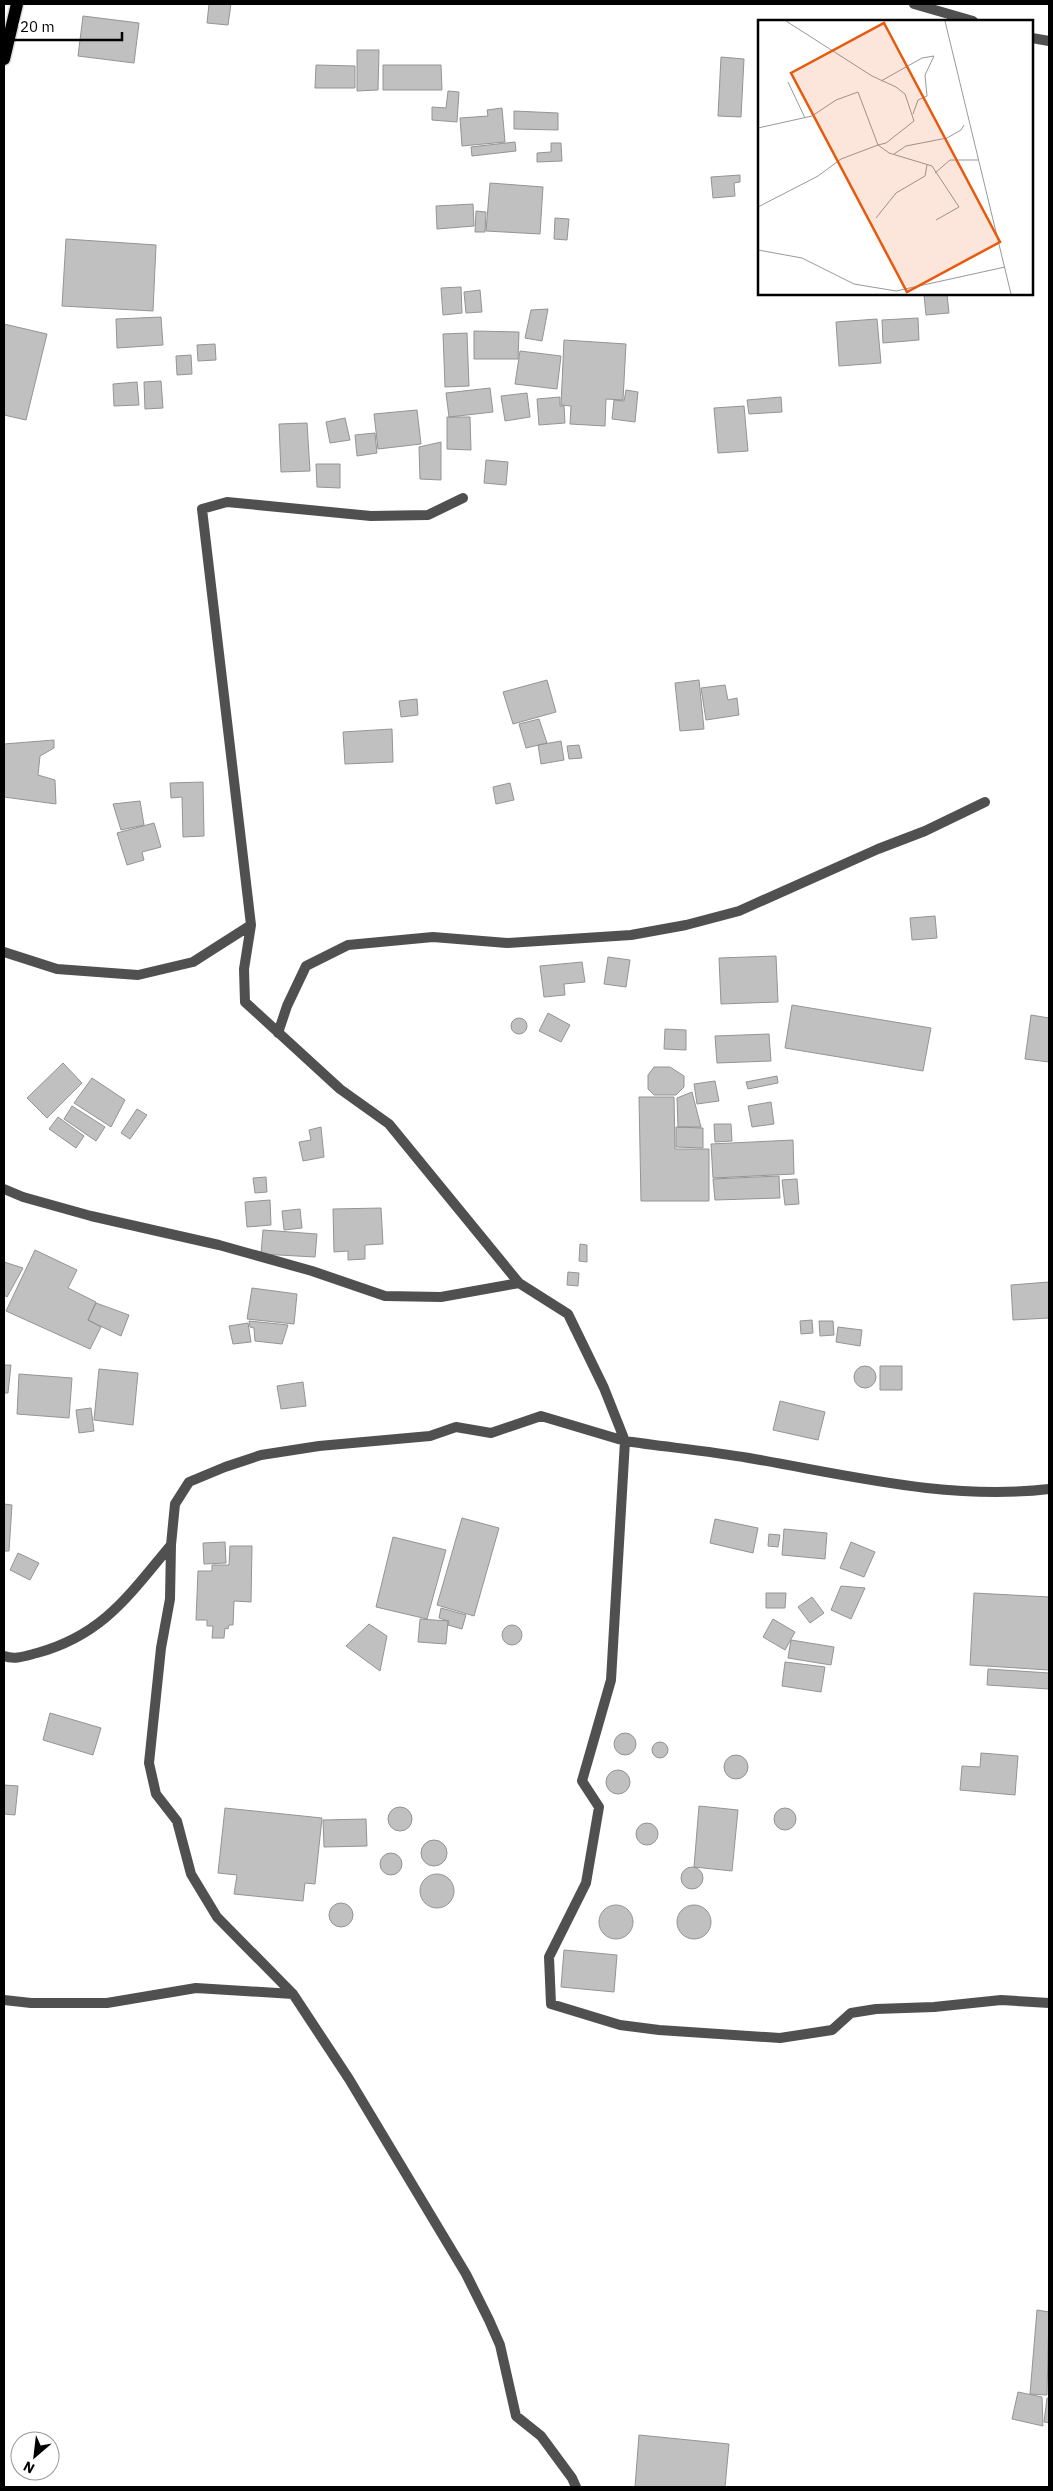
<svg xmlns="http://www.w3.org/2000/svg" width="1053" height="2491" viewBox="0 0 1053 2491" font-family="'IBM Plex Sans',sans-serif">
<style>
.building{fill:#c0c0c0;stroke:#949494}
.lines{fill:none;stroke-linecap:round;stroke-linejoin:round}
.primary-casing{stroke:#dbdbdb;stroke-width:15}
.street{stroke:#505050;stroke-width:10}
.primary{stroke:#000;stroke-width:12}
.inset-road{fill:none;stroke:#999;stroke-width:1}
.view{fill:#e8590c;fill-opacity:0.15;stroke:#e8590c;stroke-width:2.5}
.inset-edge{fill:none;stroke:#000;stroke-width:2.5}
</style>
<rect width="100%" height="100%" fill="#fff"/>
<path class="building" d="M 209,4 L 231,4 L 228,25 L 207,23 Z
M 83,16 L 139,23 L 134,63 L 78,56 Z
M 357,50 L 379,50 L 378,90 L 357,91 Z
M 721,57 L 744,59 L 741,117 L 718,116 Z
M 316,65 L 355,66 L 355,88 L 315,88 Z
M 383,65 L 441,65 L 442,90 L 383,90 Z
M 448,91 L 459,92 L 457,122 L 432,120 L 432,107 L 446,108 Z
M 502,108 L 505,142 L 462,146 L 460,118 L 488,116 L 487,110 Z
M 514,111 L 558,113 L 558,130 L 514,129 Z
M 515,142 L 516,151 L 472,156 L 471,147 Z
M 551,143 L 561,143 L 562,161 L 537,162 L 537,153 L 551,152 Z
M 740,175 L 740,182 L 734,183 L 735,196 L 713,198 L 711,177 Z
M 490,183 L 543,187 L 540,234 L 486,231 Z
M 473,204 L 474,226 L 437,229 L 436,206 Z
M 476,211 L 486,212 L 485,232 L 475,232 Z
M 555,218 L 569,219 L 567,240 L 554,239 Z
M 66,239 L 156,245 L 153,311 L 62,306 Z
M 461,287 L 462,313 L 443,315 L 441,288 Z
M 480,290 L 482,312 L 466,313 L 464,292 Z
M 947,294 L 949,313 L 926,315 L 924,295 Z
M 548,309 L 542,341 L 525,338 L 531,310 Z
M 161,317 L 163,345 L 117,348 L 116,319 Z
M 918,318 L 919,340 L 883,343 L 882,320 Z
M 877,319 L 881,363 L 839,366 L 836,322 Z
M 4,324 L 47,334 L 26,420 L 4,415 Z
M 474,331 L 519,332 L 518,359 L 474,359 Z
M 467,333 L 469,386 L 445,387 L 443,334 Z
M 564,340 L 626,344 L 623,400 L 606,399 L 605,426 L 570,424 L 571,406 L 561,405 Z
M 215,344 L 216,360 L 198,361 L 197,345 Z
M 520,351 L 561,356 L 557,389 L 515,384 Z
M 191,355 L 192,374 L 177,375 L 176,356 Z
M 161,381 L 163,408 L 145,409 L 144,382 Z
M 137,382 L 139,405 L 114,406 L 113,384 Z
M 490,388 L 493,412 L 449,417 L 446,393 Z
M 626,390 L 638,392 L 635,422 L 612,419 L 614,400 L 624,401 Z
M 527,393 L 530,417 L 505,421 L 501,396 Z
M 560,397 L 560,406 L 564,406 L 565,423 L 539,425 L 537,399 Z
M 781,397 L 782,412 L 749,414 L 747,400 Z
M 744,406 L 748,451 L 718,453 L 714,408 Z
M 417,410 L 421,444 L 378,449 L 374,414 Z
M 447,417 L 470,417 L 471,450 L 447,449 Z
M 345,418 L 350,440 L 330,443 L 326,422 Z
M 307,423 L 310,471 L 281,472 L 279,424 Z
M 375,433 L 377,453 L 357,456 L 355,435 Z
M 441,442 L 441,480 L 420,479 L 419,447 Z
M 486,460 L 508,462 L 506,485 L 484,483 Z
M 316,464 L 340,464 L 340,488 L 317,487 Z
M 547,680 L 556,712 L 513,724 L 503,692 Z
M 699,680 L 704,729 L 680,731 L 675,683 Z
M 725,685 L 728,700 L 737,698 L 739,715 L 706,720 L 701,688 Z
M 417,699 L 418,715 L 401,717 L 399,701 Z
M 539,719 L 547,743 L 526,748 L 519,724 Z
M 392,729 L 393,762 L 345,764 L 343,732 Z
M 54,740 L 54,748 L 40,756 L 38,775 L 55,780 L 56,804 L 4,797 L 4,744 Z
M 561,741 L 564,760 L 541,764 L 538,745 Z
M 579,745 L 582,758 L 569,759 L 567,746 Z
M 203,782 L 204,836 L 183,837 L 182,797 L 171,798 L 170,783 Z
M 510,783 L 514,800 L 496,804 L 493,787 Z
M 140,801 L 144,825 L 121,830 L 113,804 Z
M 154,823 L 161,847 L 142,852 L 144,860 L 127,865 L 117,833 Z
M 935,916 L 937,938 L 912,940 L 910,918 Z
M 776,956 L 778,1002 L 721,1004 L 719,958 Z
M 608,957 L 630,960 L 626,987 L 604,984 Z
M 582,962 L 585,982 L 564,984 L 565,995 L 544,997 L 540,966 Z
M 792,1005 L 931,1028 L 923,1071 L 785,1048 Z
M 548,1013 L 570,1025 L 561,1042 L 539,1031 Z
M 1031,1015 L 1049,1018 L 1049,1062 L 1025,1059 Z
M511 1026a8 8 0 1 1 16 0a8 8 0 1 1-16 0Z
M 665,1029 L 686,1030 L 686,1050 L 664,1049 Z
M 769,1034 L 771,1061 L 717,1063 L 715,1036 Z
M 63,1063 L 82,1083 L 47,1118 L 27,1098 Z
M 654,1067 L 670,1067 L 684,1076 L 684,1087 L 676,1095 L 654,1095 L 648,1089 L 648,1075 Z
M 777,1076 L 778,1083 L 748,1089 L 746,1082 Z
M 92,1078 L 125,1100 L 111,1127 L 74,1103 Z
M 715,1081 L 719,1101 L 697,1104 L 694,1084 Z
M 692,1092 L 701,1127 L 678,1127 L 677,1098 Z
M 639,1097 L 674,1097 L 675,1149 L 709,1149 L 709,1201 L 641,1201 Z
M 771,1102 L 774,1124 L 752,1127 L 748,1106 Z
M 72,1106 L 105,1127 L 96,1141 L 64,1119 Z
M 137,1109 L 147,1115 L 130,1139 L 121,1133 Z
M 58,1117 L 84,1136 L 76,1148 L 49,1129 Z
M 714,1124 L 731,1124 L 732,1141 L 715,1142 Z
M 321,1127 L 324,1157 L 303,1161 L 299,1142 L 311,1140 L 309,1130 Z
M 676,1127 L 703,1128 L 703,1148 L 676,1147 Z
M 793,1140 L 794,1174 L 713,1178 L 711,1144 Z
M 779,1176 L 780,1198 L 715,1200 L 713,1179 Z
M 266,1177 L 267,1192 L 255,1193 L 253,1178 Z
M 797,1179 L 799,1204 L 785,1205 L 782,1180 Z
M 270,1200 L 271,1225 L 247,1227 L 245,1202 Z
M 381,1208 L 383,1244 L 365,1245 L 365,1259 L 348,1260 L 348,1251 L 334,1252 L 333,1209 Z
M 300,1209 L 302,1228 L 284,1230 L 282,1211 Z
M 263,1230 L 317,1234 L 315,1257 L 261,1254 Z
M 580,1244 L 587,1245 L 587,1262 L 579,1261 Z
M 35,1250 L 77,1270 L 68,1288 L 96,1302 L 88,1320 L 101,1327 L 90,1349 L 6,1311 Z
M 4,1262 L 23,1268 L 7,1297 L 4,1295 Z
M 568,1272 L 579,1273 L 578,1286 L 567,1285 Z
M 1049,1282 L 1049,1318 L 1013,1320 L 1011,1285 Z
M 252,1288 L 297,1294 L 294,1324 L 247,1319 Z
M 96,1303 L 129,1315 L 121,1336 L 88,1320 Z
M 812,1320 L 813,1333 L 801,1334 L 800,1321 Z
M 249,1321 L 288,1325 L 282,1344 L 255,1341 L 254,1328 L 250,1327 Z
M 819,1321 L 833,1321 L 834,1335 L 820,1336 Z
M 248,1323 L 251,1342 L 233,1344 L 229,1326 Z
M 838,1327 L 862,1330 L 860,1346 L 836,1342 Z
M 4,1365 L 11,1365 L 8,1393 L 4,1393 Z
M 880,1366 L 902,1366 L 902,1390 L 880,1390 Z
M854 1377a11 11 0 1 1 22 0a11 11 0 1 1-22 0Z
M 99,1369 L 138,1373 L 133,1425 L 94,1420 Z
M 19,1374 L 72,1378 L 69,1418 L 17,1414 Z
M 303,1382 L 306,1406 L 281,1409 L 277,1386 Z
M 780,1401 L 825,1412 L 818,1440 L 773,1430 Z
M 91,1408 L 94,1431 L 79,1433 L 76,1410 Z
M 4,1504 L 12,1505 L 9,1551 L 4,1551 Z
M 462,1518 L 499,1528 L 474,1616 L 437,1605 Z
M 715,1519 L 758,1528 L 753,1553 L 710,1543 Z
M 784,1529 L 827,1533 L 825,1559 L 782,1555 Z
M 769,1534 L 780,1535 L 778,1547 L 768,1546 Z
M 393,1537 L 446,1550 L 427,1619 L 376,1607 Z
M 225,1542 L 226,1563 L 204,1564 L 203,1543 Z
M 851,1542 L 875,1552 L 864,1577 L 840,1568 Z
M 230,1546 L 252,1546 L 251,1602 L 234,1601 L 233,1625 L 229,1625 L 228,1629 L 225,1628 L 224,1638 L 212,1638 L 213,1626 L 207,1626 L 207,1620 L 196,1620 L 198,1571 L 212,1571 L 212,1565 L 229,1565 Z
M 18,1553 L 39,1563 L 30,1580 L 10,1570 Z
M 841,1586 L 865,1588 L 851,1619 L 831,1610 Z
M 766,1593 L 786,1593 L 785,1608 L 766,1608 Z
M 974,1593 L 1049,1597 L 1049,1670 L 970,1665 Z
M 812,1597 L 824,1613 L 810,1623 L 798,1607 Z
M 441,1608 L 466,1615 L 462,1629 L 448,1625 L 449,1621 L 439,1618 Z
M 420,1619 L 448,1621 L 446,1644 L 418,1642 Z
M 773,1619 L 795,1632 L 785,1650 L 763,1637 Z
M 369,1624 L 387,1636 L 380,1671 L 346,1646 Z
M502 1635a10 10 0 1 1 20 0a10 10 0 1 1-20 0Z
M 791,1640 L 834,1647 L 831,1665 L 788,1658 Z
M 785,1662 L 825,1667 L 821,1692 L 782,1686 Z
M 988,1669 L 1049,1673 L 1049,1689 L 987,1685 Z
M 50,1713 L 101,1728 L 93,1755 L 43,1740 Z
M614 1744a11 11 0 1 1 22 0a11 11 0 1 1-22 0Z
M652 1750a8 8 0 1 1 16 0a8 8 0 1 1-16 0Z
M 981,1753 L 1018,1756 L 1015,1795 L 960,1790 L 962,1766 L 980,1767 Z
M724 1767a12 12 0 1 1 24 0a12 12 0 1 1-24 0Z
M606 1782a12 12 0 1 1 24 0a12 12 0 1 1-24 0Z
M 4,1785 L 18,1786 L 15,1815 L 4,1814 Z
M 699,1806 L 738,1810 L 732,1871 L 694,1867 Z
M388 1819a12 12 0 1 1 24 0a12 12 0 1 1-24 0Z
M 225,1808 L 322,1818 L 315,1884 L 305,1883 L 303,1901 L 234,1894 L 237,1875 L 218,1873 Z
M774 1819a11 11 0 1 1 22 0a11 11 0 1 1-22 0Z
M 366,1819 L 367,1846 L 324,1847 L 323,1820 Z
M636 1834a11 11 0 1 1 22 0a11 11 0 1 1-22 0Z
M421 1853a13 13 0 1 1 26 0a13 13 0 1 1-26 0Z
M380 1864a11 11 0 1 1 22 0a11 11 0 1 1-22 0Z
M681 1878a11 11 0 1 1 22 0a11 11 0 1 1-22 0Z
M420 1891a17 17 0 1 1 34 0a17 17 0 1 1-34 0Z
M329 1915a12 12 0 1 1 24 0a12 12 0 1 1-24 0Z
M677 1922a17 17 0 1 1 34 0a17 17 0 1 1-34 0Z
M599 1922a17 17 0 1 1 34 0a17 17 0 1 1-34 0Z
M 564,1950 L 617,1955 L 614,1992 L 561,1987 Z
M 1037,2310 L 1049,2312 L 1047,2395 L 1030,2394 Z
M 1018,2392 L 1042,2397 L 1043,2426 L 1012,2419 Z
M 1047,2398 L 1049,2398 L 1049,2423 L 1044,2422 Z
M 639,2435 L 729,2444 L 725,2487 L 635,2487 Z"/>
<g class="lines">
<defs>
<path id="primary" d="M 4,59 L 17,4"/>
</defs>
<use href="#primary" class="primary-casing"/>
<path class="street" d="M 914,4 L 973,21
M 1032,38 L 1049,41
M 463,498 L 428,515 L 371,516 L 227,502 L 202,509 L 251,925 L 244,969 L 245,1002 L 340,1089 L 389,1124 L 519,1283 L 568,1314 L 604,1388 L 625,1441 C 666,1447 708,1451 749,1458 C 848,1475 949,1501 1049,1489
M 4,952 L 57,969 L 138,975 L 193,962 L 251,925
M 278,1033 L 287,1006 L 306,966 L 348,945 L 433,937 L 507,943 L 631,935 L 686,925 L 739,911 L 878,849 L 925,831 L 985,802
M 4,1189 L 23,1197 L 91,1216 L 219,1245 L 312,1271 L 385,1296 L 441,1297 L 519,1283
M 4,1656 C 15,1660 25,1656 37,1653 C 103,1635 129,1595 171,1545
M 4,2000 L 31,2003 L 107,2003 L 196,1988 L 293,1994
M 576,2487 L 572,2478 L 541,2436 L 516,2416 L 500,2345 L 489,2320 L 466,2274 L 349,2079 L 293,1994 L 217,1917 L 191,1874 L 177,1821 L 156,1794 L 149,1763 L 161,1648 L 170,1599 L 171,1545 L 175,1504 L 189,1482 L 225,1467 L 261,1455 L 319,1446 L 430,1436 L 456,1427 L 491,1433 L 541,1416 L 625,1441 L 611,1680 L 582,1781 L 599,1807 L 586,1883 L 549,1957 L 551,2004 L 620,2025 L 659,2030 L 780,2038 L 832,2030 L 851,2013 L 876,2009 L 934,2007 L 1001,2000 L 1049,2003"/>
<use href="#primary" class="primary"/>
</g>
<g transform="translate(758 20)">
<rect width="275" height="275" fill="#fff"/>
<path class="inset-road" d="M 187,1 L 253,274M 123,61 L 164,38 L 176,36M 30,62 L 47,98M 155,94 L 160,80 L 169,76 L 167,55 L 176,36M 0,108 L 54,96 L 78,80 L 100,72 L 120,125 L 128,123 L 156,101 L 147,74 L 138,67 L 114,56 L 28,1M 136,134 L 148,126 L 189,118 L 203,110 L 206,105M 177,153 L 192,140 L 220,140M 0,187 L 60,156 L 83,139 L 120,125 L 131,133 L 174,146 L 201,187 L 178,200M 118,198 L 138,173 L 167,156 L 169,145M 0,230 L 44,238 L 96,264 L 138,271 L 247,247"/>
<path class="view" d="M 126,3 L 242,222 L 149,272 L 33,53 Z"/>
<rect width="275" height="275" class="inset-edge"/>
</g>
<rect width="1053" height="2491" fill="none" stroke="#000000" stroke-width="10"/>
<g transform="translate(35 2456) rotate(208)"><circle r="24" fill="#ffffff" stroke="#999999"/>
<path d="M0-4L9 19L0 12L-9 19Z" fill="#000000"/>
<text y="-8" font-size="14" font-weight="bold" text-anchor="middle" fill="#000000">N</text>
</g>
<path d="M12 32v8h110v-8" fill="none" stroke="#000000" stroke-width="2.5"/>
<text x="20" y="32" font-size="15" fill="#000000" stroke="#ffffff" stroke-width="4" paint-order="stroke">20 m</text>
</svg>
